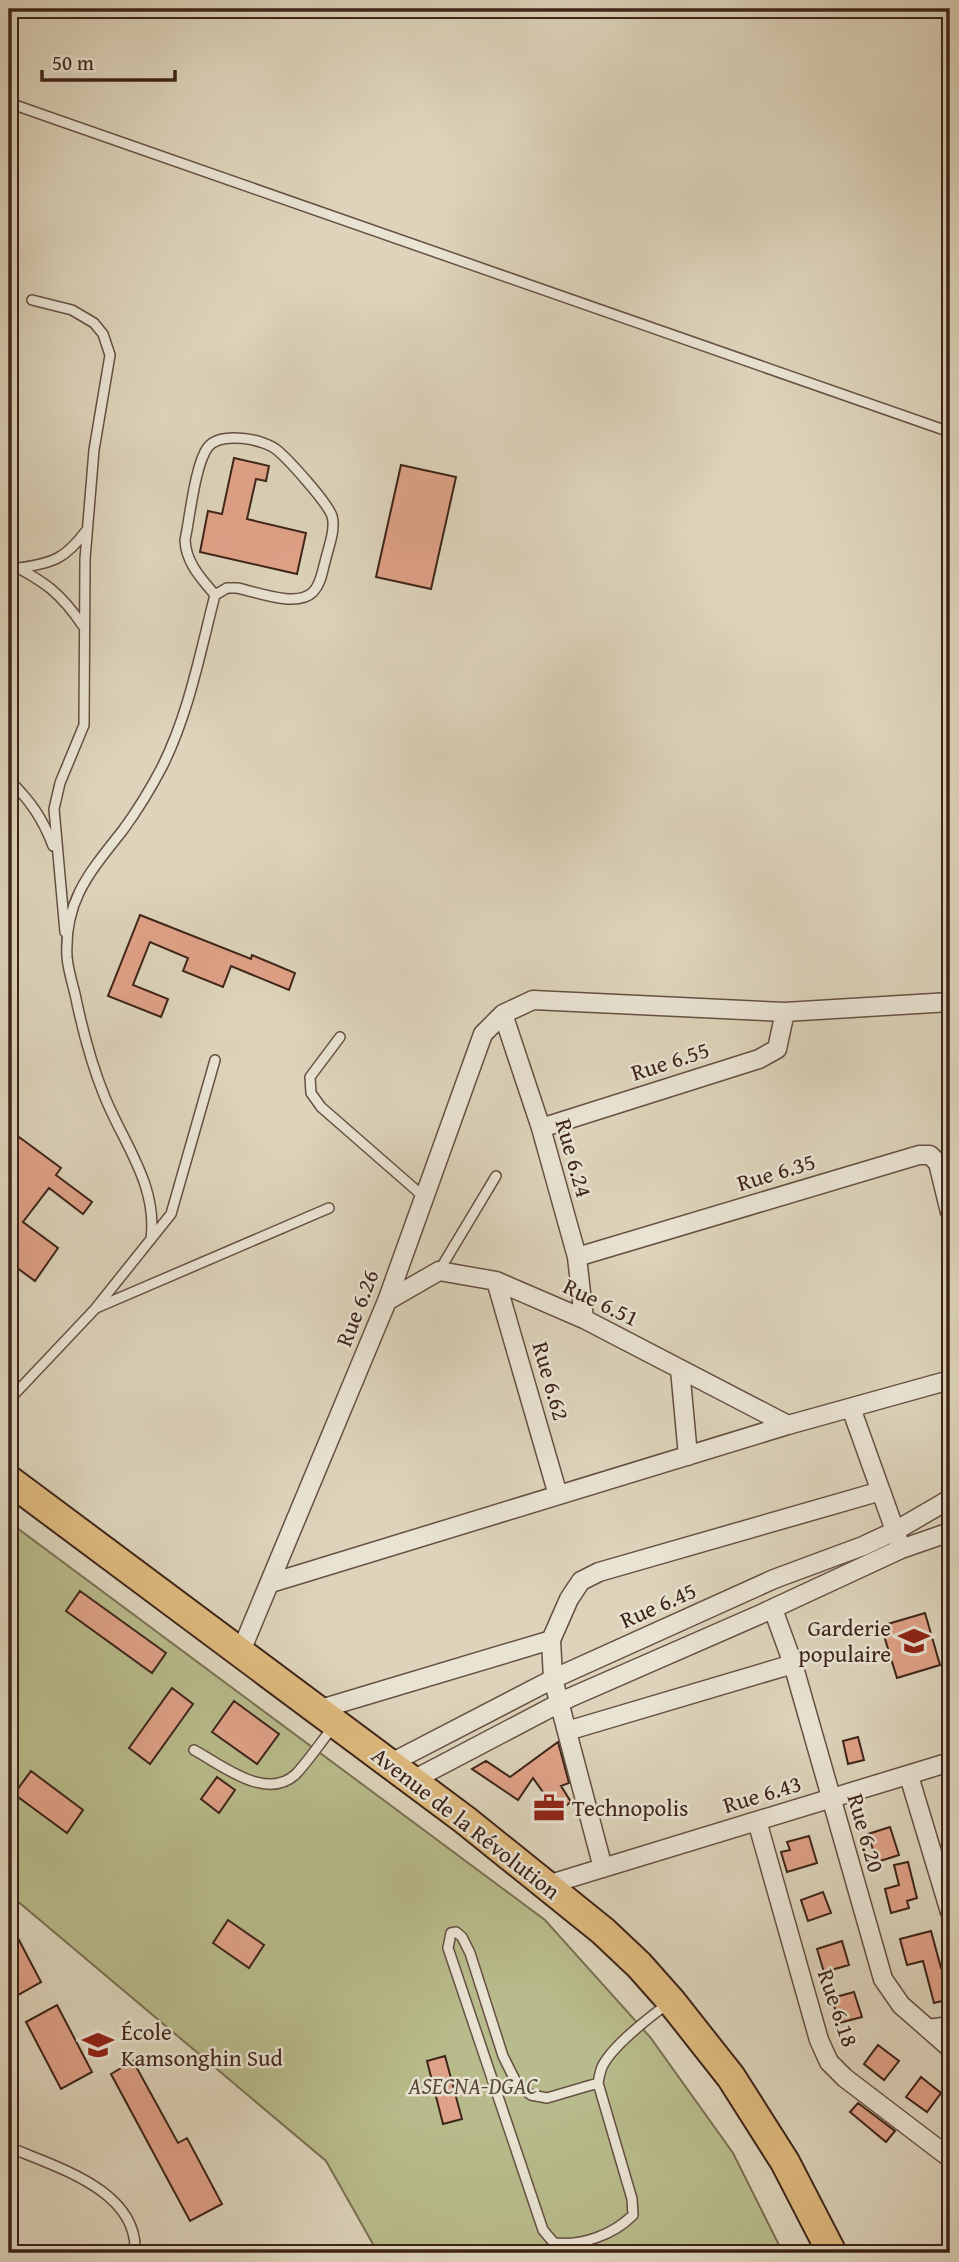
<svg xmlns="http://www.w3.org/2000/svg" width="959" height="2262" viewBox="0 0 959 2262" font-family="'Gentium Book Plus',serif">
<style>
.green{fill:#b8bb8b;stroke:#7b7052;stroke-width:2}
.building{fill:#e0a288;stroke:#3e2419;stroke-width:2}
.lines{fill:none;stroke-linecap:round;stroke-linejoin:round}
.lane-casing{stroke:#665042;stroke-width:12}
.street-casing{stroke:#665042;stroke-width:21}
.primary-casing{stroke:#3e2419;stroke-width:32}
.lane{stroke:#e9e3d3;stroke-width:9}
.street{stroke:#e9e3d3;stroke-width:18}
.primary{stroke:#deba7e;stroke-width:28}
.labels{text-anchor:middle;stroke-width:5;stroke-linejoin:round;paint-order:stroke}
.street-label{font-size:23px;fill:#3e2419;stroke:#e9e3d3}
.poi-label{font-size:23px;fill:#3e2419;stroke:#e9e3d3;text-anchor:start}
.park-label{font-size:23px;font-style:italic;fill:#5c4a36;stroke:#e9e3d3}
</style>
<rect width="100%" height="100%" fill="#ddd4bb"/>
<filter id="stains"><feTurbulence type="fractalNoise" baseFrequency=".00286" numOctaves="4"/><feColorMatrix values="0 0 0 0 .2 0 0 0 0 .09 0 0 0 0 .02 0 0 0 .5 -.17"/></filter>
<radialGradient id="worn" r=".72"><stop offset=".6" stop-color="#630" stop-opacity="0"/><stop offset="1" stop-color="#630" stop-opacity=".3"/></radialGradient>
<path class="green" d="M 9,1522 L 545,1920 L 650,2037 L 733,2153 L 783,2253 L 378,2253 L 326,2161 L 9,1894 Z"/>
<path class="building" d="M 234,458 L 269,466 L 266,481 L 256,479 L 247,519 L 306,533 L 297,574 L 200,552 L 208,511 L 222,514 Z
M 401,465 L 456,477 L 431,589 L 376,577 Z
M 140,915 L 251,959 L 252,955 L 295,973 L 289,990 L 231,966 L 223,987 L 183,971 L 188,958 L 150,942 L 133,985 L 168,999 L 161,1017 L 108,996 Z
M 19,1137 L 61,1168 L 56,1175 L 92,1202 L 83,1214 L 49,1188 L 23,1222 L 58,1248 L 35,1281 L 9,1262 L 9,1151 Z
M 80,1591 L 166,1653 L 152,1673 L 66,1611 Z
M 925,1613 L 940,1665 L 897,1678 L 881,1626 Z
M 172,1688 L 193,1704 L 150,1764 L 129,1748 Z
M 234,1701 L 279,1734 L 257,1764 L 212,1732 Z
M 858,1737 L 864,1760 L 848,1764 L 843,1741 Z
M 558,1742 L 569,1783 L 561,1786 L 571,1802 L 557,1812 L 533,1778 L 518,1800 L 472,1769 L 486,1761 L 510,1777 Z
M 31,1771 L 83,1810 L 67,1833 L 14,1794 Z
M 217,1777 L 235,1790 L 219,1813 L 201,1799 Z
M 890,1827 L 899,1855 L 877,1862 L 868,1834 Z
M 809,1836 L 817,1863 L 787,1872 L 781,1852 L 790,1850 L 787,1842 Z
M 908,1862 L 917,1898 L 907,1901 L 909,1908 L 891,1913 L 885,1889 L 899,1885 L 894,1865 Z
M 823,1892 L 831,1913 L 808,1921 L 801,1900 Z
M 228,1920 L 264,1945 L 249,1968 L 213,1943 Z
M 9,1921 L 41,1982 L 9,2000 Z
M 931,1931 L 941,1968 L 950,1965 L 950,1999 L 934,2003 L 923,1961 L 907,1965 L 900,1939 Z
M 842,1941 L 849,1965 L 824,1972 L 817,1949 Z
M 854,1992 L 862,2017 L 839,2023 L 832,1998 Z
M 57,2005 L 92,2072 L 61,2089 L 26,2022 Z
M 878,2045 L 899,2061 L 884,2080 L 864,2064 Z
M 445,2056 L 462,2119 L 443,2124 L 427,2061 Z
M 133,2061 L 178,2143 L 187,2138 L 222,2204 L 190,2221 L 111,2074 Z
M 921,2077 L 941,2093 L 927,2112 L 906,2097 Z
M 858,2103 L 895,2131 L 886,2142 L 850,2112 Z"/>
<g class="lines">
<defs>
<path id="lane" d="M 9,103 L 950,432
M 32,300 L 72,310 L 94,323 L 103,334 L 110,355 L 94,450 L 85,559 L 84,725 L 60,783 L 54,809 L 65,932
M 9,563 C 45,582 60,592 83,626
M 19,568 C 53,563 65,559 86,531
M 9,780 C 30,800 43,819 53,846
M 340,1037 L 310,1077 L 311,1093 L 321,1107 L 424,1197
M 151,1239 C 158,1185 123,1143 104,1095 C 91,1063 82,1028 75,994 C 72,982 68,969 67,957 C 64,900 90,872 123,830 C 137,811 151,788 162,767 C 189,713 200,653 215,595 C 201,578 186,563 185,540 C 190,517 195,464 208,447 C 221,431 264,439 277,450 C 289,460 327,502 332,516 C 336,530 328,548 325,562 C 322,572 321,584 313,592 C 297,608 257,592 237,588 L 227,588 L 215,595
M 439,1271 L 496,1176
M 96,1308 L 329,1208
M 9,1400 L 95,1309 L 171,1214 L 215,1060
M 194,1750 C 222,1765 266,1802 296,1774 C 309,1760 321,1742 333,1727
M 598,2083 L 547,2098 L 531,2095 L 517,2084 L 503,2056 L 470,1953 L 462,1937 L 456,1932 L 451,1933 L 448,1948 L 543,2230 L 554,2243 C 582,2246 613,2235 633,2215 L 632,2199 L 598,2083 C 599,2078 600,2072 602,2067 C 612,2046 651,2016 670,2002
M 9,2147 C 55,2167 139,2190 135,2253"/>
<path id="street" d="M 503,1014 L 541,1128 L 577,1257 L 584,1319
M 541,1128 L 759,1059 L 777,1049 L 785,1012
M 577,1257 L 919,1155 L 930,1155 L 938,1163 L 950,1212
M 496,1281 L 558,1495
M 387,1301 L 439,1271 L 496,1281 L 584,1319 L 788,1425
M 680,1369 L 688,1456
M 851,1408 L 898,1539
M 271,1583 L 788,1425 L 950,1380
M 773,1609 L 793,1664 L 883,1979 L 901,2005 L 950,2048
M 241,1651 L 387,1301 L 483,1034 L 503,1014 L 533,1000 L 785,1012 L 950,1002
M 317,1710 L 551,1640
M 567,1731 L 793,1664
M 389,1764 L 557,1677 L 774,1579 L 863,1546 L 895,1531 L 950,1499
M 909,1776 L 950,1912
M 411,1781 L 569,1698 L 761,1614 L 901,1549 L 950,1532
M 757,1821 L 819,2040 L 829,2062 L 845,2078 L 950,2158
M 603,1868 L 553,1679 L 551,1640 L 569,1599 L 581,1581 L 599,1572 L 881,1491
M 547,1885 L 950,1762
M 928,2029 L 950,2026"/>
<path id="primary" d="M 9,1480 L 465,1820 L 603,1931 L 639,1965 L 671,2001 L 731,2077 L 785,2162 L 832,2253"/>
</defs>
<use href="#lane" class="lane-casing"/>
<use href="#street" class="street-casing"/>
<use href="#primary" class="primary-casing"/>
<use href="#lane" class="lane"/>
<use href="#street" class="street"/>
<use href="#primary" class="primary"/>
</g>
<defs>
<symbol id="school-bare" viewBox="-9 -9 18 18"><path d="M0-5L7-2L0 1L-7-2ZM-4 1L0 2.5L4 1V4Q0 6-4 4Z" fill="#8f2418" stroke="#e9e3d3" stroke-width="2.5" paint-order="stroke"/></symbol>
<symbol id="office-bare" viewBox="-9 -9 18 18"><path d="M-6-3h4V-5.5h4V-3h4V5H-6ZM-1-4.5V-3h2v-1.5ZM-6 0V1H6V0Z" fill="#8f2418" stroke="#e9e3d3" stroke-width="2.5" paint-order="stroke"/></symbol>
</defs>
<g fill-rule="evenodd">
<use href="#school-bare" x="892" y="1619" width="44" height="44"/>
<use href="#office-bare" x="527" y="1786" width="44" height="44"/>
<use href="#school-bare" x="76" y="2023" width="44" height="44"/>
</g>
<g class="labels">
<g class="street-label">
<text transform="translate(670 1061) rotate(-18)" y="8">Rue 6.55</text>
<text transform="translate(574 1158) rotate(74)" y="8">Rue 6.24</text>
<text transform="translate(776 1172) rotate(-17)" y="8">Rue 6.35</text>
<text transform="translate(601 1302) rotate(26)" y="8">Rue 6.51</text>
<text transform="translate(357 1308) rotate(-69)" y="8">Rue 6.26</text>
<text transform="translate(551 1381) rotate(74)" y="8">Rue 6.62</text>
<text transform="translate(658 1605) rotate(-24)" y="8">Rue 6.45</text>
<text transform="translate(762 1794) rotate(-17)" y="8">Rue 6.43</text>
<text transform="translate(466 1823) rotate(38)" y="8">Avenue de la Révolution</text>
<text transform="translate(866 1833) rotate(74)" y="8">Rue 6.20</text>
<text transform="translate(838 2008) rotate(71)" y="8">Rue 6.18</text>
</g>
<g class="poi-label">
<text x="891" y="1636" text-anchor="end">Garderie<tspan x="891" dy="26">populaire</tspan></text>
<text x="572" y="1816">Technopolis</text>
<text x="121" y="2040">École<tspan x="121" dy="26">Kamsonghin Sud</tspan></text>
</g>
<g class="park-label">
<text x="473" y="2094">ASECNA-DGAC</text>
</g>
</g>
<rect width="959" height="2262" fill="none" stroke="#ddd4bb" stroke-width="35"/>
<rect x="10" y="10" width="938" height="2241" fill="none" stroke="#3e2419" stroke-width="3.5"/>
<rect x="18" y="18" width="924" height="2227" fill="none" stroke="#3e2419" stroke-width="2"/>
<path d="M42 70v10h133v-10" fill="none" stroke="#3e2419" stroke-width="3.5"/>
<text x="52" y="70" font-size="21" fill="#3e2419" stroke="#e9e3d3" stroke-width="5" paint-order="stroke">50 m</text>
<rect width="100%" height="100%" filter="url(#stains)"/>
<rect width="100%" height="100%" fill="url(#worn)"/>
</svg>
